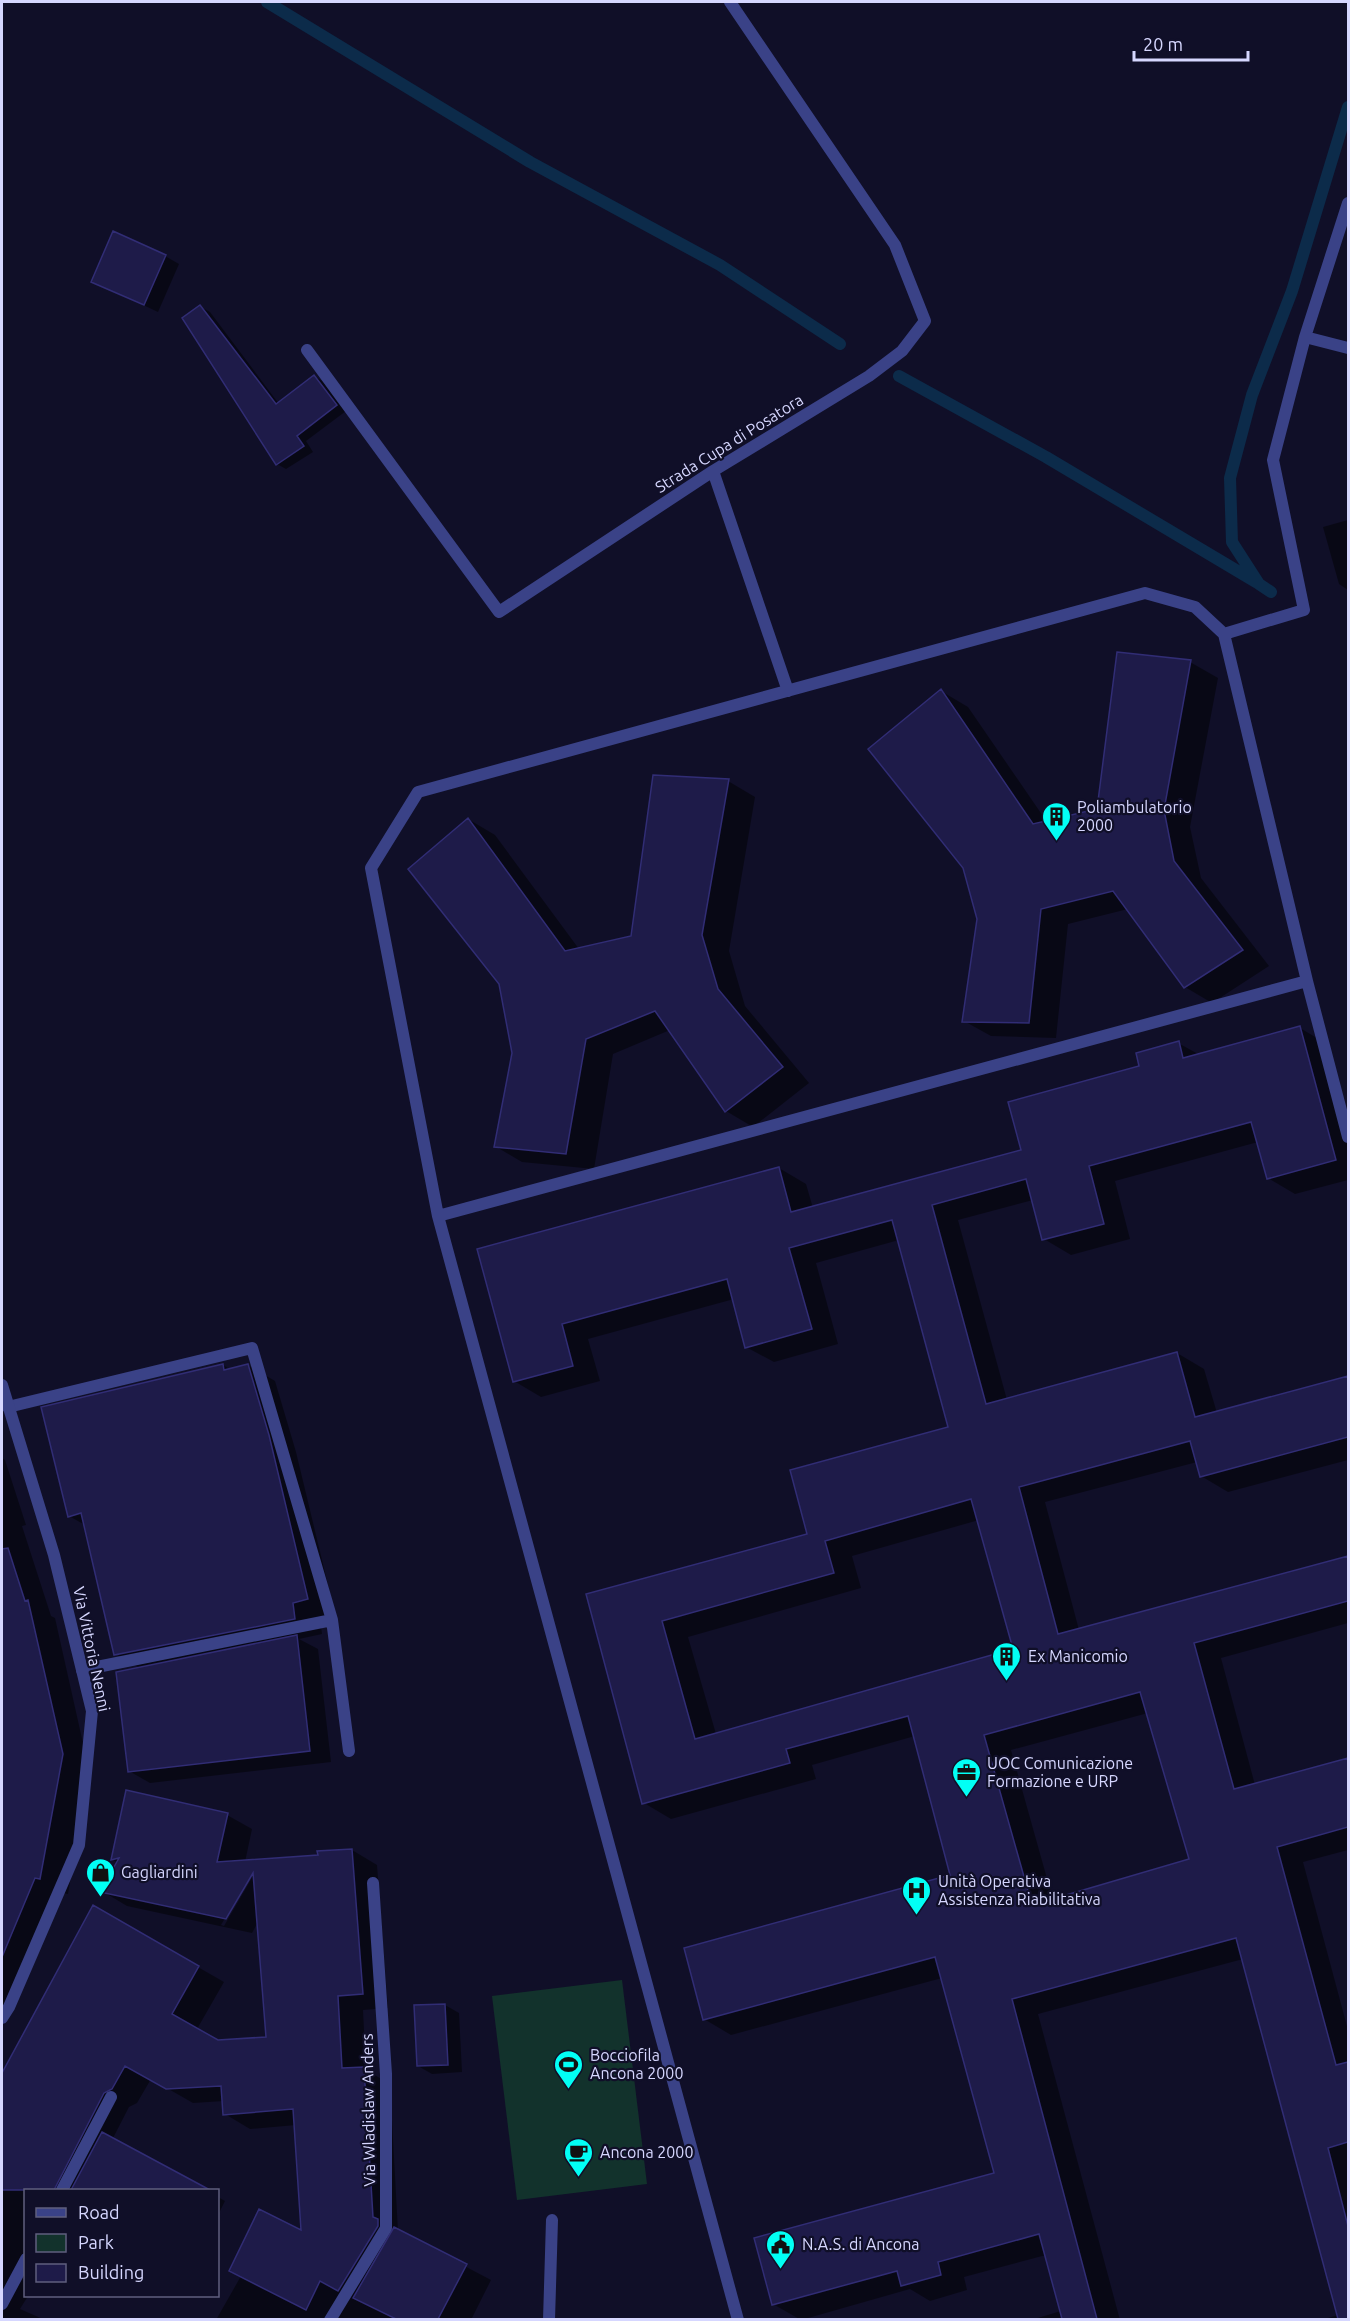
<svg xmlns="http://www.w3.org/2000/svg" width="1350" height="2321" viewBox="0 0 1350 2321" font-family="Ubuntu,sans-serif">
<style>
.green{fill:#12322c}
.shadow{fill:#0007;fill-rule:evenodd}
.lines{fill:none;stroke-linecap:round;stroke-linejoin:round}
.stream{stroke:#0c2b4a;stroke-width:12}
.building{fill:#1e1b49;stroke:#312d75;stroke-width:1.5;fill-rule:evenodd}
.lane{stroke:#3a4287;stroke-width:12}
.street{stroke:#3a4287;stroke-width:12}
.labels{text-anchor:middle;stroke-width:4.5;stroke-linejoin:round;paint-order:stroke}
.street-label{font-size:16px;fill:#d6d7ff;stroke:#100f28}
.poi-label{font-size:16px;fill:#d6d7ff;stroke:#100f28;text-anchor:start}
</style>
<rect width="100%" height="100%" fill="#100f28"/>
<path class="green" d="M 622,1980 L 647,2184 L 517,2200 L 492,1996 Z"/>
<path class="shadow" d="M 165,256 L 179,264 L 158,312 L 92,281 Z
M 201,307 L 210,312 L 279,404 L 314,376 L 324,382 L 346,411 L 306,441 L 313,452 L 286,469 L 277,464 Z
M 1348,520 L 1348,590 L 1339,584 L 1323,527 Z
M 1190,662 L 1218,678 L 1190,827 L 1201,878 L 1269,966 L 1212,1003 L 1185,987 L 1128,909 L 1068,924 L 1056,1038 L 991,1036 L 964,1021 L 978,919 L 941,691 L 968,707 L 1047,822 L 1099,810 Z
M 728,781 L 755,797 L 729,951 L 745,1006 L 809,1083 L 753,1127 L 726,1111 L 670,1030 L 613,1054 L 594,1169 L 522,1162 L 495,1146 L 513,1053 L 468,819 L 495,835 L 579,949 L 632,937 Z
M 1300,1028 L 1327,1044 L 1348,1124 L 1348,1180 L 1295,1194 L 1268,1178 L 1258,1142 L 1115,1181 L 1130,1239 L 1071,1255 L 1044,1239 L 1033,1200 L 958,1220 L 1007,1400 L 1177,1353 L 1204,1369 L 1217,1413 L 1348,1377 L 1348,1460 L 1228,1492 L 1201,1476 L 1197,1462 L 1045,1502 L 1079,1630 L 1348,1558 L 1348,1623 L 1221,1658 L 1255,1785 L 1348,1759 L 1348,1850 L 1303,1862 L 1348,2030 L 1348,2320 L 1321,2320 L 1338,2315 L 1243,1959 L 1038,2014 L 1120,2320 L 1031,2320 L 1061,2311 L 1046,2255 L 964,2277 L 967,2290 L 930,2301 L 910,2289 L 801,2320 L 773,2304 L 995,2174 L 942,1978 L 731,2035 L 704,2019 L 952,1877 L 915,1736 L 812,1765 L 816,1779 L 671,1819 L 644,1803 L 588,1595 L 809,1535 L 950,1428 L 899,1240 L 816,1263 L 838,1344 L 774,1362 L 746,1347 L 734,1299 L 588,1339 L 600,1381 L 541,1397 L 514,1381 L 479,1250 L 779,1168 L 806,1184 L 813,1208 L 1023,1151 L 1178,1043 L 1200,1055 ZM 979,1520 L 1015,1650 L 716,1734 L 688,1637 L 861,1588 L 852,1556 ZM 1148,1713 L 1191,1860 L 1053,1900 L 1011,1750 Z
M 223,1365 L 231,1370 L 248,1365 L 275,1381 L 296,1452 L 335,1614 L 320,1618 L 322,1634 L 299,1639 L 318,1649 L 331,1762 L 150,1783 L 129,1771 L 140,1668 L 116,1654 L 85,1525 L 69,1516 Z
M 2,1458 L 5,1460 L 26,1525 L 22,1526 L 51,1616 L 55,1618 L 89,1770 L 68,1894 L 63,1893 L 2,2008 Z
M 227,1815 L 252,1829 L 245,1862 L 319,1856 L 352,1850 L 377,1865 L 388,2008 L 363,2010 L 366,2070 L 390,2084 L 398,2231 L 491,2280 L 471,2320 L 216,2320 L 241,2276 L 302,2233 L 296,2125 L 250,2129 L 225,2114 L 224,2101 L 193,2103 L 151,2079 L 137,2103 L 129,2107 L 112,2140 L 206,2190 L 26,2190 L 26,2296 L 28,2296 L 20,2309 L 45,2320 L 2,2320 L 2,2076 L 93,1907 L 224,1982 L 197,2029 L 218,2041 L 267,2038 L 258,1922 L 252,1933 L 127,1906 L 102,1891 L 118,1863 L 112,1859 ZM 250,1876 L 253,1876 L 224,1926 L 221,1925 Z
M 445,2005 L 459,2013 L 462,2072 L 432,2074 L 418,2066 Z
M 218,2197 L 225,2201 L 218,2215 Z"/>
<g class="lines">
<path class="stream" d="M 267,2 L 530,162 L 720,265 L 840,344
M 899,376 L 1046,457 L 1256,582
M 1271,592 L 1259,584 L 1232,542 L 1230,478 L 1252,395 L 1292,291 L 1348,107"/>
</g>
<path class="building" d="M 113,231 L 166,255 L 144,305 L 91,282 Z
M 200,305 L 276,404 L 314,375 L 337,405 L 297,436 L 304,446 L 276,465 L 182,318 Z
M 1117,652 L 1191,660 L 1164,810 L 1174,861 L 1243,950 L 1184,988 L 1113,891 L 1041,909 L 1029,1023 L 962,1022 L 977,919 L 963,868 L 868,749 L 941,689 L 1033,824 L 1097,809 Z
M 653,775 L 729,779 L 702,935 L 718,989 L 783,1067 L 725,1112 L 655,1011 L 586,1039 L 566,1154 L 494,1147 L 512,1053 L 499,984 L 408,869 L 468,818 L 565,951 L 631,936 Z
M 1300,1026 L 1336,1160 L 1267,1179 L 1251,1122 L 1089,1166 L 1104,1224 L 1042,1240 L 1026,1179 L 932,1205 L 986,1404 L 1177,1352 L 1195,1417 L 1348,1376 L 1348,1437 L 1200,1477 L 1190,1441 L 1019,1487 L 1058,1634 L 1348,1556 L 1348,1601 L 1194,1643 L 1234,1789 L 1348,1758 L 1348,1827 L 1277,1847 L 1336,2065 L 1348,2062 L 1348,2142 L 1328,2148 L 1348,2226 L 1348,2319 L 1338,2319 L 1236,1938 L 1012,1999 L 1097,2319 L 1062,2319 L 1039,2234 L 938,2262 L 941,2275 L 901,2286 L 897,2271 L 772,2305 L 754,2238 L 994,2173 L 935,1957 L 703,2020 L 684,1948 L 950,1875 L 908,1716 L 786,1749 L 790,1763 L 642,1804 L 586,1594 L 807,1534 L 790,1470 L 948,1427 L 892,1220 L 789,1248 L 812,1329 L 745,1348 L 727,1279 L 562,1324 L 573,1366 L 513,1382 L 477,1249 L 779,1167 L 791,1212 L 1021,1150 L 1008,1102 L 1139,1066 L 1136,1053 L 1179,1041 L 1183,1058 ZM 971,1499 L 1013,1649 L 695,1739 L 662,1621 L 834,1573 L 825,1541 ZM 1140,1692 L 1189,1859 L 1032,1905 L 984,1735 Z
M 223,1364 L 224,1370 L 248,1364 L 269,1435 L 308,1599 L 293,1603 L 295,1619 L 114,1655 L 81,1513 L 68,1517 L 41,1407 Z
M 8,1548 L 25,1601 L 28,1600 L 63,1754 L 40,1879 L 35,1878 L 2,1957 L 2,1549 Z
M 297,1635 L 310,1751 L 128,1772 L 116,1672 Z
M 126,1790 L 228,1813 L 217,1862 L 318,1855 L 317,1851 L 352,1849 L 363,1994 L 338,1996 L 342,2068 L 364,2067 L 373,2217 L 378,2219 L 378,2226 L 338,2291 L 320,2281 L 306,2310 L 229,2271 L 259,2209 L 301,2230 L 293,2109 L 223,2115 L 221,2086 L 166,2089 L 125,2066 L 112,2089 L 104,2093 L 54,2190 L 2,2190 L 2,2073 L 93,1905 L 199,1966 L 172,2014 L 218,2040 L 266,2037 L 253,1873 L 226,1919 L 100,1892 L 119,1858 L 111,1860 Z
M 445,2004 L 448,2065 L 417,2066 L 414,2005 Z
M 102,2132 L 210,2190 L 71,2190 Z
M 394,2227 L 467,2264 L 438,2319 L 396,2319 L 353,2298 Z"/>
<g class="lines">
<path class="lane" d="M 1305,337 L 1348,348
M 307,350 L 499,612 L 713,471 L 869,376 L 902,351 L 925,321 L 895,245 L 730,2
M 713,471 L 788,691
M 1224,634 L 1304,610 L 1273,460 L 1305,337 L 1348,203
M 438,1216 L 371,868 L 418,792 L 1145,593 L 1195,607 L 1224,634 L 1307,981
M 8,1407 L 252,1348 L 332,1620 L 82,1670
M 332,1620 L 349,1751
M 62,2190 L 111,2097
M 2,2304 L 26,2259
M 549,2320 L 552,2220
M 738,2320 L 438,1216 L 1307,981 L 1348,1137"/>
<path class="street" d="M 2,1385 L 54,1555 L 92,1711 L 79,1845 L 9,2007 L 2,2018
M 330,2320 L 386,2228 L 386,2074 L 373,1883"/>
</g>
<defs>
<symbol id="building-pin" viewBox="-11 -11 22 30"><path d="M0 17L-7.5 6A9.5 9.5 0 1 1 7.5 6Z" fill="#02fff5" stroke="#100f28"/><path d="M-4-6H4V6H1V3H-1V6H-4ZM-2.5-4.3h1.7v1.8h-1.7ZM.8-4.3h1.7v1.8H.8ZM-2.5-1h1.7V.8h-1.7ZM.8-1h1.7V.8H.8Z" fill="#111"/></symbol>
<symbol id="office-pin" viewBox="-11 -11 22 30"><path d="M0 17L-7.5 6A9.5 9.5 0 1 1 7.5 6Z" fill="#02fff5" stroke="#100f28"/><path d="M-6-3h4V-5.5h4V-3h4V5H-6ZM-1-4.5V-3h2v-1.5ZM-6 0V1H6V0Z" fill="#111"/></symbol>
<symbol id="shop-pin" viewBox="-11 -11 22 30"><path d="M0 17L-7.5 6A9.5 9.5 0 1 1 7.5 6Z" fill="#02fff5" stroke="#100f28"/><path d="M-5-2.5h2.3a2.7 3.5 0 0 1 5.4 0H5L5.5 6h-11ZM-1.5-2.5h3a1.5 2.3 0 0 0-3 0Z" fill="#111"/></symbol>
<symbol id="hospital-pin" viewBox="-11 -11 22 30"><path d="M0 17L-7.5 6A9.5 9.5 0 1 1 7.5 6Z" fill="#02fff5" stroke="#100f28"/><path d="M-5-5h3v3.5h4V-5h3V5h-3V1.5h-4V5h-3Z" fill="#111"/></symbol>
<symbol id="stadium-pin" viewBox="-11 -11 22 30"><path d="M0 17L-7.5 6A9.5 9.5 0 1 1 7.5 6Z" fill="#02fff5" stroke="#100f28"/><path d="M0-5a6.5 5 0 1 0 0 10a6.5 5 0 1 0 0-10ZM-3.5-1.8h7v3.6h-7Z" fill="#111"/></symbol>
<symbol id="cafe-pin" viewBox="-11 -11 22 30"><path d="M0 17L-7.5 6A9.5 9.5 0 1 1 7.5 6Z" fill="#02fff5" stroke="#100f28"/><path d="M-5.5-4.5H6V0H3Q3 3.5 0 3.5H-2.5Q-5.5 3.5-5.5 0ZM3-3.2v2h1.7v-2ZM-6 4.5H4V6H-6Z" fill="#111"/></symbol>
<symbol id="civic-pin" viewBox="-11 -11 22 30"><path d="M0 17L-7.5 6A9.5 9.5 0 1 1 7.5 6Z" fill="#02fff5" stroke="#100f28"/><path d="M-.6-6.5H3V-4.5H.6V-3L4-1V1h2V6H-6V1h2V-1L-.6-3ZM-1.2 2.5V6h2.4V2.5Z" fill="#111"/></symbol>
</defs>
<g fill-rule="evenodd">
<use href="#building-pin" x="1040" y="800" width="33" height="45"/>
<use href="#building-pin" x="990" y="1640" width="33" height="45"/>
<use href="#office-pin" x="950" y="1756" width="33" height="45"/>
<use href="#shop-pin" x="84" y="1856" width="33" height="45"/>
<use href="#hospital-pin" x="900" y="1874" width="33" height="45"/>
<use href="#stadium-pin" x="552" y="2048" width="33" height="45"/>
<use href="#cafe-pin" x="562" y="2136" width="33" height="45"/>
<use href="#civic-pin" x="764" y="2228" width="33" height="45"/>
</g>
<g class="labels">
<g class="street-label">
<text transform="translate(729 443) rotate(-32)" y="6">Strada Cupa di Posatora</text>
<text transform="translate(92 1649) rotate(78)" y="6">Via Vittoria Nenni</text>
<text transform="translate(368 2110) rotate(-91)" y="6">Via Wladislaw Anders</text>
</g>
<g class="poi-label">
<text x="1077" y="813">Poliambulatorio<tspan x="1077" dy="18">2000</tspan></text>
<text x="1028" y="1662">Ex Manicomio</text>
<text x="987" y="1769">UOC Comunicazione<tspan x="987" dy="18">Formazione e URP</tspan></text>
<text x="121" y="1878">Gagliardini</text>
<text x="938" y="1887">Unità Operativa<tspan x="938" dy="18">Assistenza Riabilitativa</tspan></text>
<text x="590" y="2061">Bocciofila<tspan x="590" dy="18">Ancona 2000</tspan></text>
<text x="600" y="2158">Ancona 2000</text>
<text x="802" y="2250">N.A.S. di Ancona</text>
</g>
</g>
<rect width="1350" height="2321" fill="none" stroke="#d6d7ff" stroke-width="6"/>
<rect x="24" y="2189" width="195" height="108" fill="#100f28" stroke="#5f5f7e" stroke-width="1.5"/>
<rect x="36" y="2208" width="30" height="9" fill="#3a4287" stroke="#5f5f7e" stroke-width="1.5"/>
<text x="78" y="2219" font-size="18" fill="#d6d7ff">Road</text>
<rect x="36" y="2234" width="30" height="18" fill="#12322c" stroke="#5f5f7e" stroke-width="1.5"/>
<text x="78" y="2249" font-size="18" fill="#d6d7ff">Park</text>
<rect x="36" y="2264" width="30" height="18" fill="#1e1b49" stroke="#5f5f7e" stroke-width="1.5"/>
<text x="78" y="2279" font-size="18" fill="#d6d7ff">Building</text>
<path d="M1134 51v9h114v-9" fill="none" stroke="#d6d7ff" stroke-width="3"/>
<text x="1143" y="51" font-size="18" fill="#d6d7ff" stroke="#100f28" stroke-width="4.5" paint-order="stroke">20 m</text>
</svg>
